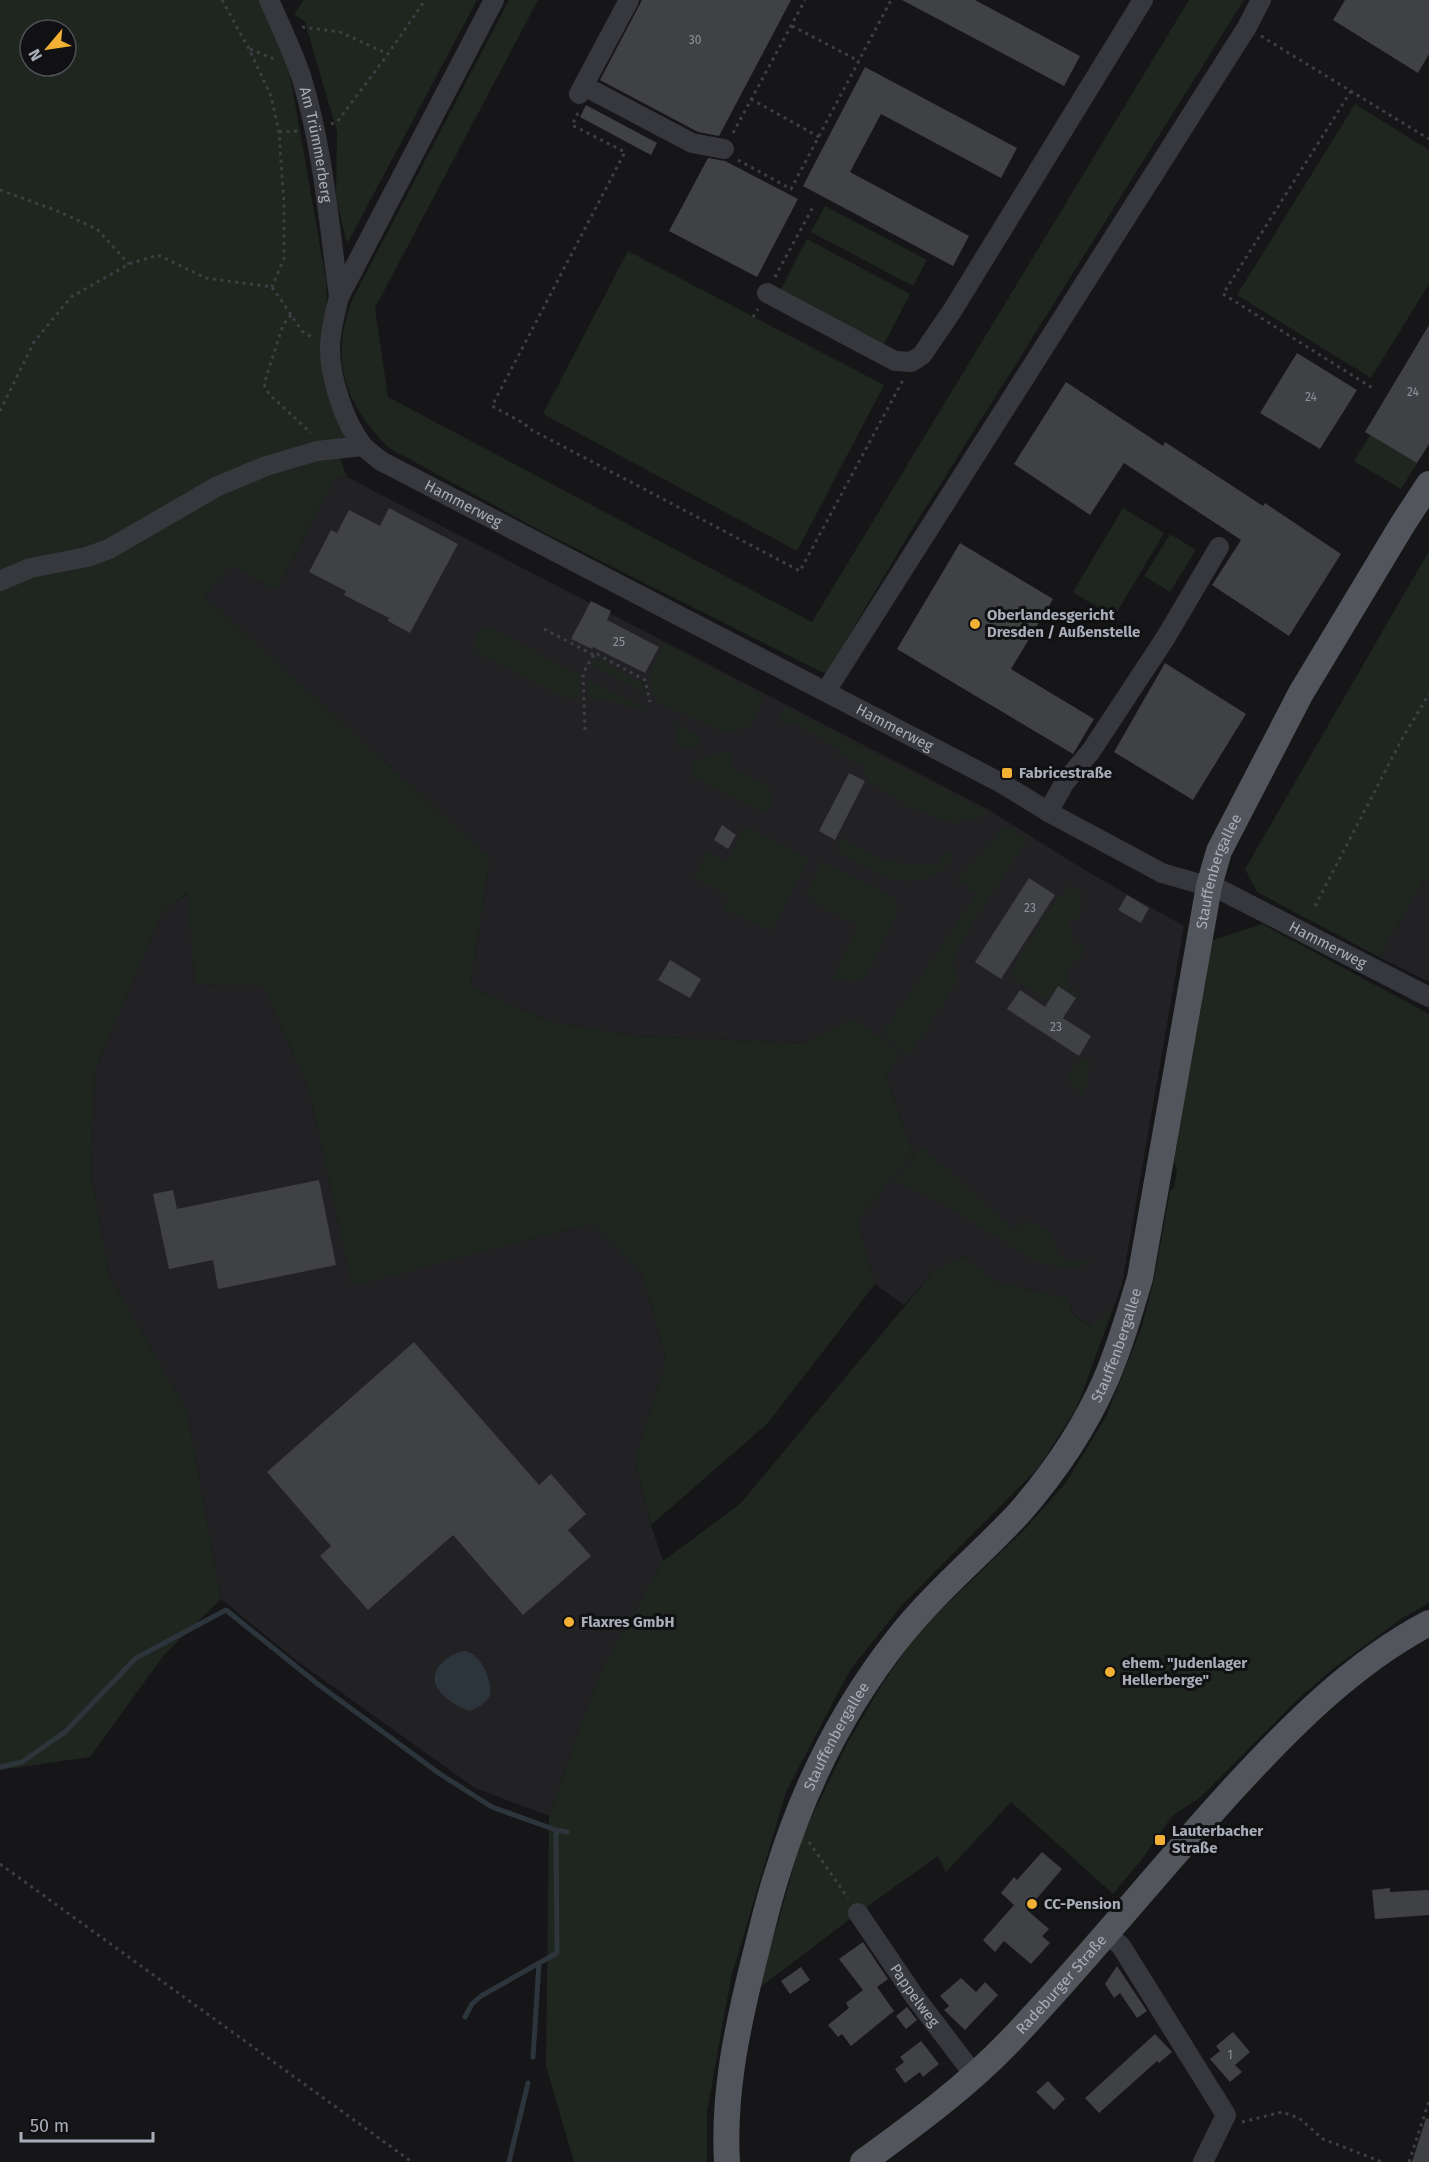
<svg xmlns="http://www.w3.org/2000/svg" width="1429" height="2162" viewBox="0 0 1429 2162" font-family="'Fira Sans',sans-serif">
<style>
.built{fill:#222225}
.green{fill:#1e261f;fill-rule:evenodd}
.water{fill:#2c353c}
.lines{fill:none;stroke-linecap:round;stroke-linejoin:round}
.stream{stroke:#2c353c;stroke-width:5}
.building{fill:#404145}
.path{stroke:#3d3f44;stroke-width:3;stroke-dasharray:3 4.5;stroke-linecap:butt}
.minor{stroke:#37383d;stroke-width:20}
.major{stroke:#53555c;stroke-width:26}
.poi-dot{fill:#f2b134;stroke:#111113;stroke-width:2}
.labels{text-anchor:middle;stroke-width:6;stroke-linejoin:round;paint-order:stroke}
.number-label{font-size:12px;fill:#8e929b}
.street-label{font-size:15px;fill:#a8adb8;stroke:#111113}
.poi-label{font-size:15px;font-weight:bold;fill:#a8adb8;stroke:#111113;text-anchor:start}
</style>
<rect width="100%" height="100%" fill="#161618"/>
<path class="built" d="M 347,477 L 989,810 L 1088,872 L 1184,926 L 1122,1284 L 1113,1309 L 1091,1326 L 1075,1315 L 1066,1298 L 997,1282 L 962,1256 L 934,1271 L 904,1305 L 875,1284 L 857,1221 L 913,1153 L 886,1075 L 854,1018 L 804,1043 L 635,1036 L 551,1022 L 470,987 L 490,858 L 204,596 L 232,565 L 276,591 L 335,478 Z
M 1423,881 L 1429,884 L 1429,982 L 1379,957 Z
M 188,893 L 195,984 L 263,986 L 309,1089 L 352,1285 L 594,1223 L 643,1275 L 666,1361 L 635,1460 L 651,1525 L 663,1561 L 600,1672 L 549,1816 L 475,1788 L 293,1658 L 221,1599 L 187,1411 L 109,1275 L 91,1174 L 95,1070 L 162,913 Z"/>
<path class="green" d="M 0,0 L 269,0 L 279,21 L 293,92 L 326,280 L 331,368 L 363,446 L 336,448 L 347,477 L 335,478 L 276,591 L 232,565 L 204,596 L 490,858 L 470,987 L 551,1022 L 635,1036 L 804,1043 L 854,1018 L 900,1053 L 886,1075 L 913,1153 L 857,1221 L 875,1284 L 767,1424 L 651,1525 L 635,1460 L 666,1360 L 643,1275 L 593,1223 L 352,1286 L 309,1089 L 263,986 L 195,984 L 187,893 L 162,913 L 95,1070 L 91,1174 L 109,1275 L 187,1411 L 221,1599 L 164,1655 L 90,1757 L 0,1770 ZM 30,30 L 66,30 L 66,66 L 30,66 Z
M 304,0 L 477,0 L 347,244 L 336,198 L 337,132 L 305,22 L 294,14 Z
M 509,0 L 538,0 L 375,308 L 388,397 L 812,622 L 1189,0 L 1244,0 L 908,536 L 826,674 L 543,532 L 389,448 C 345,404 330,362 351,302 Z
M 1355,104 L 1429,150 L 1429,284 L 1371,378 L 1237,295 Z
M 825,206 L 927,260 L 913,286 L 811,232 Z
M 807,239 L 910,294 L 883,346 L 780,291 Z
M 628,251 L 884,385 L 797,551 L 543,414 Z
M 1370,435 L 1417,463 L 1401,489 L 1354,461 Z
M 1123,508 L 1164,533 L 1114,617 L 1073,592 Z
M 1170,534 L 1196,550 L 1170,592 L 1144,576 Z
M 1429,551 L 1429,884 L 1423,881 L 1379,957 L 1257,892 L 1245,869 Z
M 486,626 L 580,675 L 580,699 L 562,697 L 478,653 L 473,645 L 481,628 Z
M 664,643 L 764,696 L 750,726 L 733,731 L 719,731 L 655,700 L 649,677 Z
M 598,659 L 643,683 L 645,693 L 593,666 Z
M 587,679 L 649,709 L 647,712 L 612,701 L 588,699 Z
M 786,708 L 989,812 L 984,816 L 953,823 L 911,808 L 871,783 L 861,765 L 838,753 L 840,749 L 793,723 L 791,725 L 779,720 Z
M 674,722 L 698,736 L 701,740 L 701,746 L 681,749 L 676,746 L 678,731 Z
M 726,751 L 734,756 L 730,766 L 769,787 L 773,799 L 765,814 L 692,777 L 691,765 L 695,760 Z
M 744,825 L 809,859 L 771,931 L 723,908 L 728,896 L 694,878 L 707,852 L 727,861 Z
M 1006,826 L 1027,839 L 955,952 L 953,970 L 959,980 L 909,1056 L 881,1035 L 977,894 L 957,880 Z
M 841,838 L 878,859 L 908,864 L 937,864 L 948,852 L 954,855 C 943,875 920,884 898,880 C 879,877 853,859 835,850 Z
M 821,862 L 887,893 L 896,902 L 897,912 C 891,925 871,974 861,980 C 852,984 841,980 832,978 L 858,925 L 816,904 L 806,894 Z
M 1070,886 L 1082,893 L 1080,917 L 1069,921 L 1074,946 L 1085,944 L 1083,956 L 1067,969 L 1068,986 L 1081,997 L 1079,999 L 1057,984 L 1047,1000 L 1009,975 L 1058,896 L 1062,898 Z
M 1262,924 L 1429,1014 L 1429,1603 L 1401,1619 L 1335,1667 L 1298,1699 L 1202,1796 L 1172,1816 L 1142,1859 L 1113,1894 L 1011,1802 L 946,1872 L 938,1856 L 858,1913 L 759,1988 L 803,1834 L 849,1740 L 881,1686 L 918,1632 L 1023,1531 L 1065,1484 L 1106,1417 L 1142,1326 L 1154,1279 L 1170,1191 L 1174,1188 L 1177,1169 L 1174,1161 L 1210,941 Z
M 1082,1057 L 1090,1062 L 1084,1098 L 1066,1078 Z
M 922,1147 L 1016,1231 L 1024,1221 C 1051,1229 1049,1232 1060,1257 L 1076,1261 L 1095,1257 L 1085,1264 L 1070,1269 L 1038,1263 L 944,1204 L 895,1180 Z
M 962,1256 L 997,1282 L 1066,1298 L 1074,1315 L 1090,1326 L 1113,1309 L 1077,1407 L 1039,1467 L 902,1605 L 850,1670 L 786,1792 L 731,1978 L 707,2112 L 707,2162 L 574,2162 L 546,2066 L 549,1816 L 600,1672 L 663,1561 L 741,1503 L 934,1271 Z"/>
<path class="water" d="M 465,1651 C 470,1653 474,1654 477,1658 C 485,1666 494,1687 489,1697 C 485,1704 477,1708 470,1711 C 458,1708 438,1695 435,1682 C 432,1666 451,1653 465,1651 Z"/>
<g class="lines">
<path class="stream" d="M 0,1767 L 22,1762 L 65,1732 L 136,1658 L 226,1610 L 319,1685 L 440,1774 L 492,1807 L 556,1830 L 567,1832
M 465,2017 L 472,2004 L 481,1996 L 557,1953 L 556,1830
M 533,2057 L 539,1963
M 509,2162 L 528,2083"/>
</g>
<path class="building" d="M 642,0 L 791,0 L 719,136 L 698,132 L 600,80 Z
M 902,0 L 975,0 L 1080,56 L 1064,86 Z
M 1345,0 L 1429,0 L 1429,54 L 1418,73 L 1333,20 Z
M 865,67 L 1017,148 L 1001,178 L 881,114 L 850,172 L 969,236 L 953,266 L 803,186 Z
M 586,105 L 657,143 L 651,155 L 580,117 Z
M 708,158 L 725,161 L 798,199 L 757,277 L 669,231 Z
M 1429,325 L 1429,444 L 1417,463 L 1365,432 Z
M 1297,353 L 1357,390 L 1320,449 L 1260,413 Z
M 1066,382 L 1163,446 L 1165,442 L 1263,506 L 1265,503 L 1341,554 L 1289,636 L 1212,585 L 1241,540 L 1124,463 L 1090,515 L 1014,464 Z
M 389,508 L 458,544 L 410,633 L 388,621 L 389,618 L 344,595 L 346,591 L 309,572 L 331,530 L 337,533 L 349,510 L 380,526 Z
M 960,543 L 1053,599 L 1011,669 L 1094,719 L 1073,754 L 897,649 Z
M 591,601 L 611,611 L 607,620 L 659,647 L 645,673 L 593,647 L 592,649 L 571,639 Z
M 1165,663 L 1246,714 L 1193,800 L 1114,752 Z
M 849,773 L 865,781 L 835,840 L 819,831 Z
M 722,825 L 736,835 L 728,849 L 714,840 Z
M 1029,878 L 1055,895 L 1001,979 L 975,962 Z
M 1127,895 L 1149,908 L 1141,923 L 1118,910 Z
M 670,960 L 701,979 L 690,998 L 658,980 Z
M 1058,986 L 1076,998 L 1063,1018 L 1091,1036 L 1079,1056 L 1007,1009 L 1020,990 L 1045,1007 Z
M 319,1180 L 336,1265 L 218,1289 L 213,1260 L 169,1269 L 153,1194 L 173,1190 L 177,1209 Z
M 414,1342 L 539,1485 L 551,1474 L 586,1514 L 568,1530 L 591,1556 L 523,1615 L 453,1535 L 368,1610 L 320,1556 L 331,1546 L 267,1472 Z
M 1042,1852 L 1062,1869 L 1027,1910 L 1049,1929 L 1042,1936 L 1050,1943 L 1031,1964 L 1004,1941 L 995,1952 L 983,1940 L 1014,1905 L 1001,1893 L 1014,1877 L 1017,1880 Z
M 1390,1888 L 1390,1892 L 1429,1890 L 1429,1915 L 1375,1919 L 1372,1890 Z
M 863,1942 L 888,1979 L 877,1987 L 894,2011 L 851,2046 L 842,2034 L 838,2037 L 828,2025 L 849,2008 L 846,2003 L 863,1990 L 839,1959 Z
M 1117,1966 L 1147,2011 L 1137,2018 L 1120,1993 L 1114,1998 L 1105,1984 Z
M 801,1967 L 810,1980 L 790,1994 L 781,1981 Z
M 961,1978 L 976,1992 L 985,1982 L 998,1995 L 965,2030 L 944,2010 L 949,2006 L 940,1996 Z
M 907,2007 L 917,2020 L 906,2029 L 896,2016 Z
M 1233,2032 L 1250,2052 L 1235,2065 L 1242,2072 L 1230,2082 L 1210,2059 L 1220,2051 L 1216,2046 Z
M 1155,2034 L 1172,2052 L 1159,2063 L 1157,2061 L 1099,2113 L 1085,2098 Z
M 921,2041 L 939,2064 L 923,2077 L 920,2072 L 905,2083 L 895,2069 L 904,2062 L 900,2057 Z
M 1048,2081 L 1065,2099 L 1054,2110 L 1036,2092 Z
M 1426,2118 L 1429,2119 L 1429,2162 L 1412,2162 Z"/>
<g class="lines">
<path class="path" d="M 222,0 L 249,49 L 271,96 L 279,132 L 284,204 L 284,258 L 272,287
M 792,26 L 859,61
M 302,27 L 340,32 L 388,54
M 1261,36 L 1429,139
M 250,49 L 274,59
M 1351,91 L 1223,294 L 1374,389
M 751,99 L 819,137
M 578,113 L 572,125 L 625,152 L 492,406 L 525,424 L 528,428 L 800,571 L 903,380
M 331,124 L 337,122 L 388,54 L 425,0
M 279,132 L 298,131
M 733,133 L 805,0
M 738,160 L 791,189 L 891,0
M 0,190 L 55,210 L 97,229 L 129,264
M 775,277 L 813,207
M 291,315 L 283,325 L 264,384 L 269,394 L 311,433
M 753,317 L 758,309
M 0,411 L 34,342 L 71,297 L 129,264 L 158,255 L 206,278 L 272,287 L 302,331 L 313,338
M 544,629 L 594,655
M 585,730 L 583,673 L 595,653 L 645,680 L 650,702
M 1315,906 L 1403,737 L 1429,694
M 809,1842 L 848,1898
M 0,1864 L 412,2162
M 1242,2122 L 1282,2112 L 1299,2118 L 1323,2139 L 1382,2162
M 1409,2162 L 1429,2101"/>
<g class="minor">
<path id="s1" d="M 269,0 C 280,25 292,50 301,76 C 323,147 329,224 339,297"/>
<path id="s2" d="M 494,0 L 339,297 C 335,314 330,331 330,348 C 330,378 344,422 363,446 C 368,451 375,456 381,461 L 1003,784 L 1052,814 L 1162,873 L 1221,890 L 1429,997"/>
<path d="M 584,86 L 692,143 L 724,149"/>
<path d="M 579,94 L 629,0"/>
<path d="M 767,293 L 895,361 L 911,362 L 922,355 L 952,311 L 1143,0"/>
<path d="M 0,581 L 30,568 L 87,557 L 109,549 L 216,487 L 266,466 L 317,451 L 363,446"/>
<path d="M 826,691 L 1247,27 L 1261,0"/>
<path d="M 1048,812 L 1065,782 L 1091,751 L 1166,637 L 1219,547"/>
<path id="s3" d="M 858,1913 L 915,1997 L 975,2076"/>
<path d="M 1106,1933 L 1121,1946 L 1226,2115 L 1203,2162"/>
</g>
<g class="major">
<path id="s4" d="M 727,2162 C 723,2094 737,2029 753,1964 C 761,1933 768,1901 778,1871 C 804,1787 845,1705 900,1636 C 936,1591 980,1555 1019,1513 C 1054,1473 1085,1427 1106,1379 C 1120,1346 1130,1312 1140,1278 L 1209,886 L 1219,851 L 1301,693 L 1404,522 L 1429,484"/>
<path id="s5" d="M 863,2162 C 915,2124 966,2087 1010,2041 C 1087,1960 1157,1872 1233,1789 C 1291,1726 1353,1663 1429,1623"/>
</g>
</g>
<g class="poi-dot">
<circle cx="975" cy="624" r="6"/>
<rect x="1001" y="767" width="12" height="12" rx="3"/>
<circle cx="569" cy="1622" r="6"/>
<circle cx="1110" cy="1672" r="6"/>
<rect x="1154" y="1834" width="12" height="12" rx="3"/>
<circle cx="1032" cy="1904" r="6"/>
</g>
<g class="labels">
<g class="number-label">
<text x="695" y="44">30</text>
<text x="1413" y="396">24</text>
<text x="1311" y="401">24</text>
<text x="619" y="646">25</text>
<text x="1030" y="912">23</text>
<text x="1056" y="1031">23</text>
<text x="1230" y="2059">1</text>
</g>
<g class="street-label">
<text dy="5" stroke="none"><textPath href="#s1" startOffset="153">Am Trümmerberg</textPath></text>
<text dy="5" stroke="none"><textPath href="#s2" startOffset="608">Hammerweg</textPath></text>
<text dy="5" stroke="none"><textPath href="#s2" startOffset="1094">Hammerweg</textPath></text>
<text dy="5" stroke="none"><textPath href="#s4" startOffset="1416">Stauffenbergallee</textPath></text>
<text dy="5" stroke="none"><textPath href="#s2" startOffset="1580">Hammerweg</textPath></text>
<text dy="5" stroke="none"><textPath href="#s4" startOffset="930">Stauffenbergallee</textPath></text>
<text dy="5" stroke="none"><textPath href="#s4" startOffset="444">Stauffenbergallee</textPath></text>
<text dy="5" stroke="none"><textPath href="#s5" startOffset="267">Radeburger Straße</textPath></text>
<text dy="5" stroke="none"><textPath href="#s3" startOffset="100">Pappelweg</textPath></text>
</g>
<g class="poi-label">
<text x="987" y="620">Oberlandesgericht<tspan x="987" dy="17">Dresden / Außenstelle</tspan></text>
<text x="1019" y="778">Fabricestraße</text>
<text x="581" y="1627">Flaxres GmbH</text>
<text x="1122" y="1668">ehem. "Judenlager<tspan x="1122" dy="17">Hellerberge"</tspan></text>
<text x="1172" y="1836">Lauterbacher<tspan x="1172" dy="17">Straße</tspan></text>
<text x="1044" y="1909">CC-Pension</text>
</g>
</g>
<g transform="translate(48 48) rotate(241)"><circle r="28" fill="#111113" stroke="#4d4f55" stroke-width="1.5"/>
<path d="M0-4.5L10 22L0 15L-10 22Z" fill="#f2b134"/>
<text y="-9" font-size="16" font-weight="bold" text-anchor="middle" fill="#a8adb8">N</text>
</g>
<path d="M21 2132v9h132v-9" fill="none" stroke="#a8adb8" stroke-width="3"/>
<text x="30" y="2132" font-size="18" fill="#a8adb8" stroke="#111113" stroke-width="4.5" paint-order="stroke">50 m</text>
</svg>
